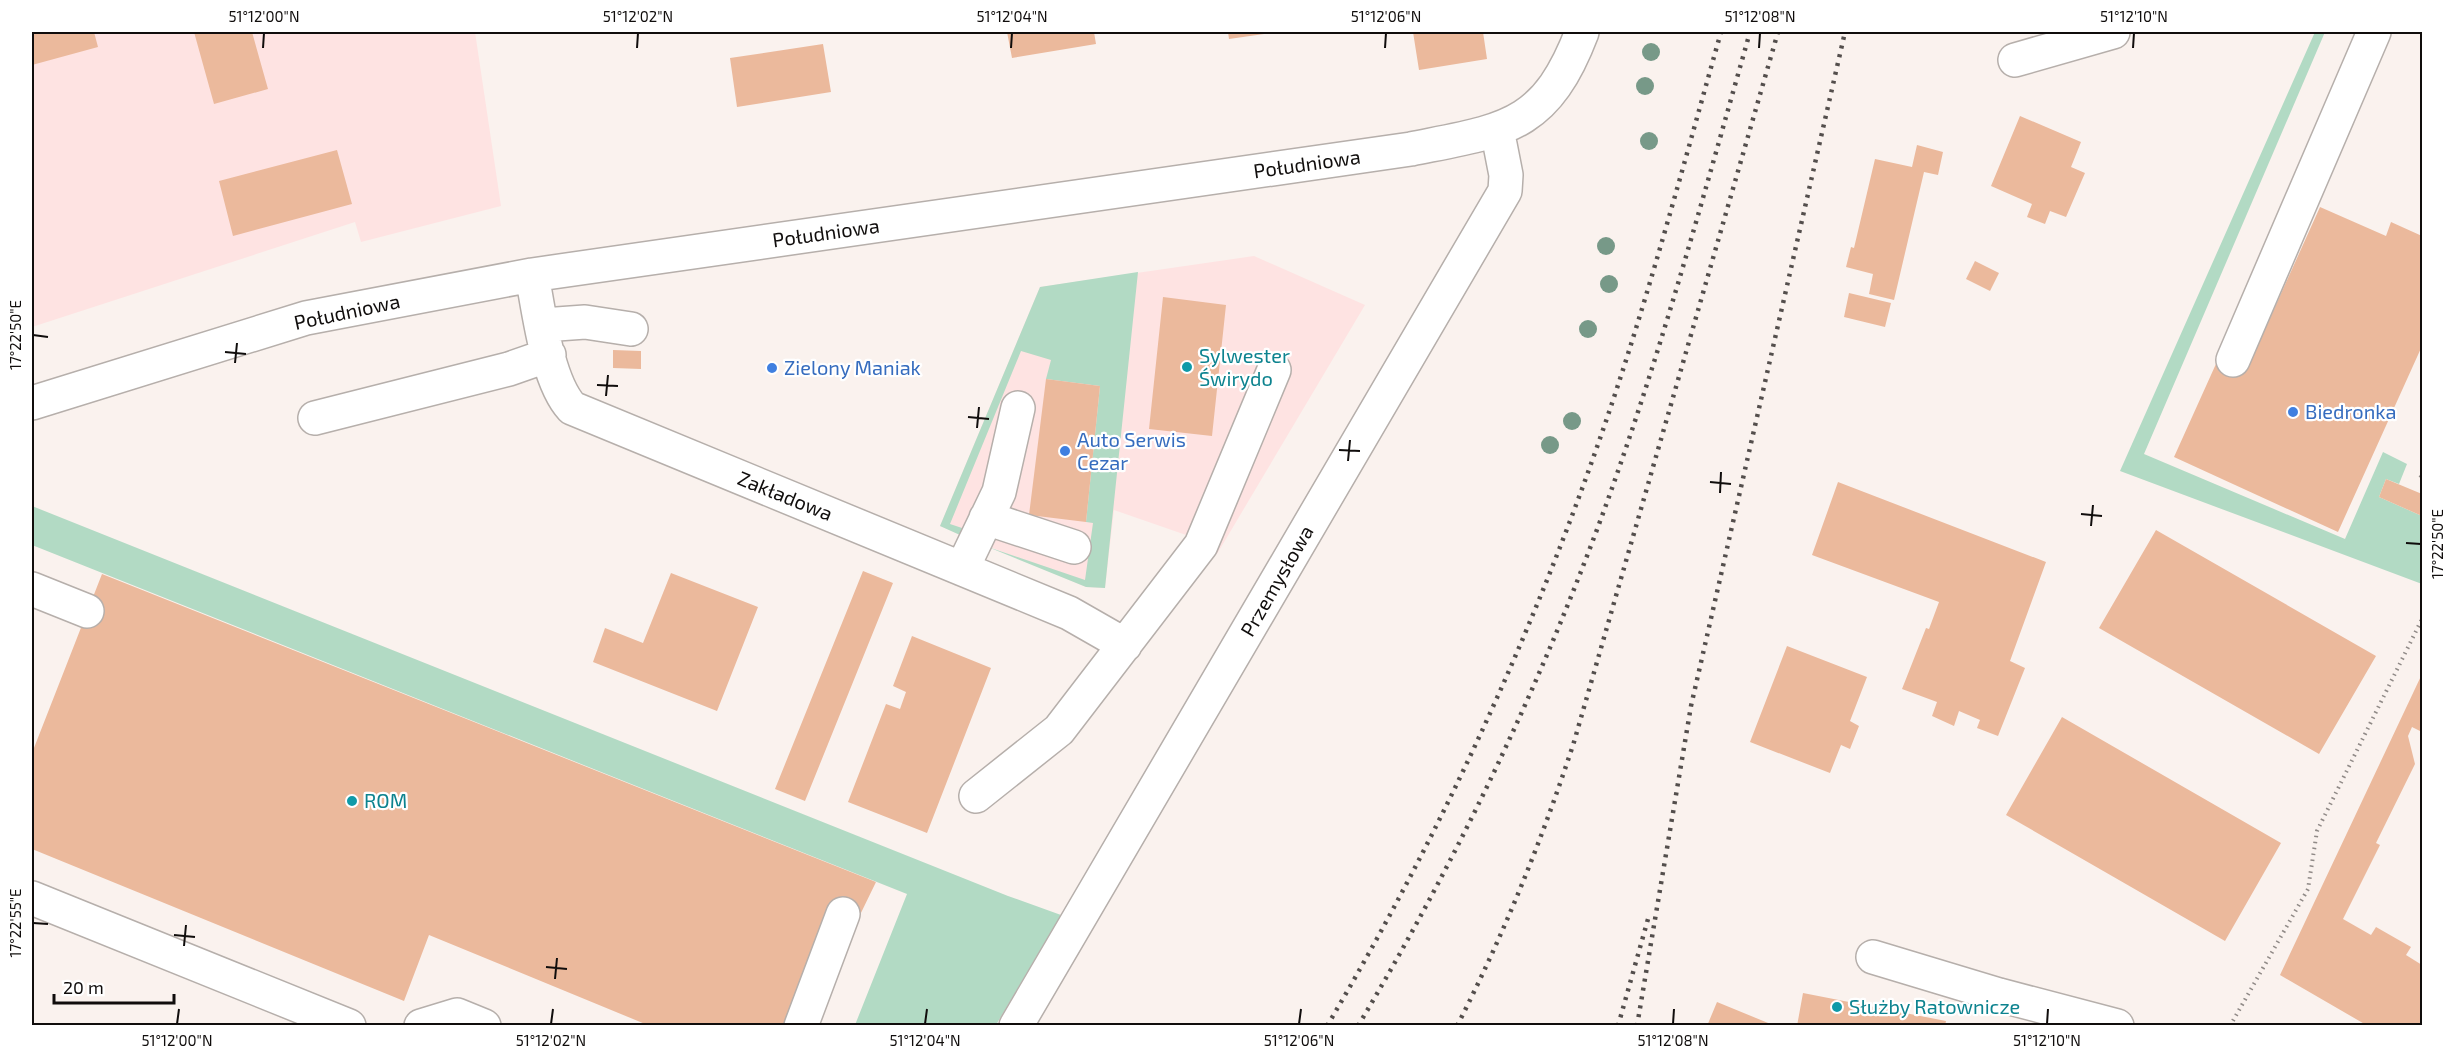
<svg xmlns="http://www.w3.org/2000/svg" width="2454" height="1057" viewBox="0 0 2454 1057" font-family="'Exo 2',sans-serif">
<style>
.industrial{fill:#fee3e2}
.green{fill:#b2dac4}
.building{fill:#ebb99c}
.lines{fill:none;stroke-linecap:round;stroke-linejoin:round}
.minor-casing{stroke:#b6afab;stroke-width:36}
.path{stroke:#908a87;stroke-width:4;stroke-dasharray:1.5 4.5;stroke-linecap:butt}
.minor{stroke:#fff;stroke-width:33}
.rail{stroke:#534e4c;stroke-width:4.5;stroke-dasharray:3 6;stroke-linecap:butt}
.tree{fill:#798}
.ticks{fill:none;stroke:#100d0c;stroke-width:2}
.culture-dot{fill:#0f9aa8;stroke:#fff;stroke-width:2}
.shop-dot{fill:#3f7fe0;stroke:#fff;stroke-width:2}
.labels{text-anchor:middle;stroke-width:4.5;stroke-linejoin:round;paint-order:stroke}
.street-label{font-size:20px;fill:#100d0c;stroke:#fff}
.culture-label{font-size:20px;fill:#0d838f;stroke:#fff;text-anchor:start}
.shop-label{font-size:20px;fill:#366cbe;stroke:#fff;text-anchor:start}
.neatline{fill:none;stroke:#100d0c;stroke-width:2}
.ticks-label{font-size:15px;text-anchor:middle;fill:#100d0c}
</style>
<rect width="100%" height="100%" fill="#faf2ee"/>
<path class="industrial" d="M 32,32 L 475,32 L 501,206 L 361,242 L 355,222 L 32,327 Z
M 1254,256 L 1365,305 L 1217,554 L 1189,536 L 1114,510 L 1105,588 L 1086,587 L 940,526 L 1040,287 Z"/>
<path class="green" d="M 2315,32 L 2325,32 L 2144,454 L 2345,539 L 2383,452 L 2407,464 L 2399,484 L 2386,479 L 2379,497 L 2422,516 L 2422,584 L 2120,471 Z
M 1138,272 L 1105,588 L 1086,587 L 988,547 L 1085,580 L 1093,523 L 1086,522 L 1100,386 L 1046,379 L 1051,360 L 1021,351 L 950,524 L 962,528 L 960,535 L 940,526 L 1040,287 Z
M 32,506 L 1008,896 L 1061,915 L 996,1025 L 855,1025 L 907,894 L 32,545 Z"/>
<path class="building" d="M 32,32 L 94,32 L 98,47 L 32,65 Z
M 194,32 L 252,32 L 268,89 L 214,104 Z
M 1007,32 L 1094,32 L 1096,44 L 1012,58 Z
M 1228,32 L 1271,32 L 1271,33 L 1229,39 Z
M 1413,32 L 1483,32 L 1487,59 L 1419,70 Z
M 823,44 L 831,92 L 737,107 L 730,58 Z
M 2020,116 L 2081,142 L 2071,167 L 2085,173 L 2066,217 L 2050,211 L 2045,224 L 2027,217 L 2032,204 L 1991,186 Z
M 1917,145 L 1943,152 L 1938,175 L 1924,172 L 1894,300 L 1869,294 L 1873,274 L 1846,267 L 1851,247 L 1854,248 L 1875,159 L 1912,167 Z
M 337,150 L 352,204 L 233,236 L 219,181 Z
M 2320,207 L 2386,236 L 2391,222 L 2422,236 L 2422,346 L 2338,532 L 2174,457 L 2220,355 L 2248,367 Z
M 1975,261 L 1999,273 L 1990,291 L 1966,279 Z
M 1849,293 L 1891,303 L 1885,327 L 1844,317 Z
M 1163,297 L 1226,305 L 1212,436 L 1149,429 Z
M 613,350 L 641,351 L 641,369 L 613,368 Z
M 1046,379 L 1100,386 L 1086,522 L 1029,515 Z
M 2386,479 L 2422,494 L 2422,516 L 2379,497 Z
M 1838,482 L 2046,562 L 2010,661 L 2025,668 L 1998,736 L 1977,728 L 1980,720 L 1959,711 L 1954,726 L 1932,716 L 1937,702 L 1902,689 L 1926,628 L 1929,629 L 1939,602 L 1812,555 Z
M 2156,530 L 2376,656 L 2319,754 L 2099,628 Z
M 863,571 L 893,583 L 805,801 L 775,789 Z
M 671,573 L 758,607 L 717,711 L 593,662 L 605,628 L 643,643 Z
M 102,574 L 876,882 L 858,919 L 831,909 L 784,1026 L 650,1026 L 429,935 L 404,1001 L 32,849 L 32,753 Z
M 912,636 L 991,668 L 927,833 L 848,802 L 886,704 L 900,709 L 906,692 L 893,686 Z
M 1787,646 L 1867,677 L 1850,721 L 1859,726 L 1850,749 L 1841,745 L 1830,773 L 1750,742 Z
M 2422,674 L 2422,732 L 2412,727 L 2408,736 L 2415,764 L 2376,843 L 2380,845 L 2343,919 L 2371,935 L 2376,927 L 2411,947 L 2406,955 L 2422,965 L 2422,1026 L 2368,1026 L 2280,975 Z
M 2062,717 L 2281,843 L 2225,941 L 2006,815 Z
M 1803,993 L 1946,1021 L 1945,1026 L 1797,1026 Z
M 1717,1002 L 1773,1025 L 1773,1026 L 1707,1026 Z"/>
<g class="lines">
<defs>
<path id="minor" d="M 2015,60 L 2113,32
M 532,275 C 539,312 547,381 572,408 L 1069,613 L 1125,645
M 543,325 L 585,322 L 631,329
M 2233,360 L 2374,32
M 32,403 L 306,318 L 532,275 L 1411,149 C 1505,130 1545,129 1582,32
M 315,418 L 509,369 L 549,355
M 986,518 L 1074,547
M 962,569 L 999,492 L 1018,408
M 32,589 L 87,611
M 976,796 L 1059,730 L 1201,545 L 1274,370
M 32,898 L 349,1026
M 1873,957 L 1999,995 L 2117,1026
M 421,1026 L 457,1015 L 484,1026
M 801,1026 L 843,914
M 1016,1026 L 1505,191 L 1506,175 L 1497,129"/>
</defs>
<use href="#minor" class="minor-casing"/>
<path class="path" d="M 2420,475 L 2422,477
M 2230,1026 L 2308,889 L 2317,831 L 2422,619"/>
<use href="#minor" class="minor"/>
<path class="rail" d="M 1327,1026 C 1440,835 1533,634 1605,424 C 1649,295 1684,163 1721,32
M 1358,1026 C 1455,863 1537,693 1602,516 C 1660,357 1704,194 1750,32
M 1457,1026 C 1504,934 1542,840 1574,742 L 1778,32
M 1618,1026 L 1648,919
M 1637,1026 L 1691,706 L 1845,32"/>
</g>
<g class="tree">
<circle cx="1651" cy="52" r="9"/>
<circle cx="1645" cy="86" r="9"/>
<circle cx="1649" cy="141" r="9"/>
<circle cx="1606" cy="246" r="9"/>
<circle cx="1609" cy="284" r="9"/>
<circle cx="1588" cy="329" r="9"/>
<circle cx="1572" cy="421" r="9"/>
<circle cx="1550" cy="445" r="9"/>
</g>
<path class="ticks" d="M 263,48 L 264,33M 637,48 L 638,33M 1011,48 L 1012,33M 1385,48 L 1386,33M 1759,48 L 1760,33M 2133,48 L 2134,33M 33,335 L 48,337M 225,352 L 246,354M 235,363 L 237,343M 597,385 L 618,386M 606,396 L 608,375M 968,417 L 989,419M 977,428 L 979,407M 1339,450 L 1360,451M 1348,461 L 1350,440M 1710,482 L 1731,484M 1720,493 L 1721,472M 2081,514 L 2102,516M 2091,526 L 2093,505M 2406,543 L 2421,544M 33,923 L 48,924M 174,935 L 195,937M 184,946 L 186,925M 546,967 L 567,969M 555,979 L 557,958M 177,1024 L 179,1009M 551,1024 L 553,1009M 925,1024 L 927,1009M 1299,1024 L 1301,1009M 1673,1024 L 1674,1009M 2047,1024 L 2048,1009"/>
<g class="culture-dot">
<circle cx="1187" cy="367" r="6"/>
<circle cx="352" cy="801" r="6"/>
<circle cx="1837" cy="1007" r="6"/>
</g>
<g class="shop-dot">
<circle cx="772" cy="368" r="6"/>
<circle cx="2293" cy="412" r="6"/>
<circle cx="1065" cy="451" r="6"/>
</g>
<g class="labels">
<g class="street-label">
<text transform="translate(1307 164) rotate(-8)" y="7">Południowa</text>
<text transform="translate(826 233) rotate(-8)" y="7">Południowa</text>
<text transform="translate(347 312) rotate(-12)" y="7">Południowa</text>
<text transform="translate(785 496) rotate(22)" y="7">Zakładowa</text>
<text transform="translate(1277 581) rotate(-60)" y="7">Przemysłowa</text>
</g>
<g class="culture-label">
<text x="1199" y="363">Sylwester<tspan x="1199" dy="23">Świrydo</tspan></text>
<text x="364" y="808">ROM</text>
<text x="1849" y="1014">Służby Ratownicze</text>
</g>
<g class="shop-label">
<text x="784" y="375">Zielony Maniak</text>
<text x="2305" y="419">Biedronka</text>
<text x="1077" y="447">Auto Serwis<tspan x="1077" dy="23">Cezar</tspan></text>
</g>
</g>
<rect width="2454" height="1057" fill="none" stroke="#ffffff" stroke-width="66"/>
<path d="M54 994v9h120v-9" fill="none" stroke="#100d0c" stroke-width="3"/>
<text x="63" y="994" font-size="18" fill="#100d0c" stroke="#ffffff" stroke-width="4.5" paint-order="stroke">20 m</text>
<rect x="33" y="33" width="2388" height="991" class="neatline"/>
<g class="ticks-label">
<text x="264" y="22">51°12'00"N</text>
<text x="638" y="22">51°12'02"N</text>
<text x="1012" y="22">51°12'04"N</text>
<text x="1386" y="22">51°12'06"N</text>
<text x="1760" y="22">51°12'08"N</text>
<text x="2134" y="22">51°12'10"N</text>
<text transform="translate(16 335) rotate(-90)" y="5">17°22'50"E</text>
<text transform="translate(2438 544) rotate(-90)" y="5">17°22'50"E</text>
<text transform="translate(16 923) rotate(-90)" y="5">17°22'55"E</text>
<text x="177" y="1046">51°12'00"N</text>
<text x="551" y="1046">51°12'02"N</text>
<text x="925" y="1046">51°12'04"N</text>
<text x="1299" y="1046">51°12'06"N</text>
<text x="1673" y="1046">51°12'08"N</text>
<text x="2047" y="1046">51°12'10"N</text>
</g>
</svg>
